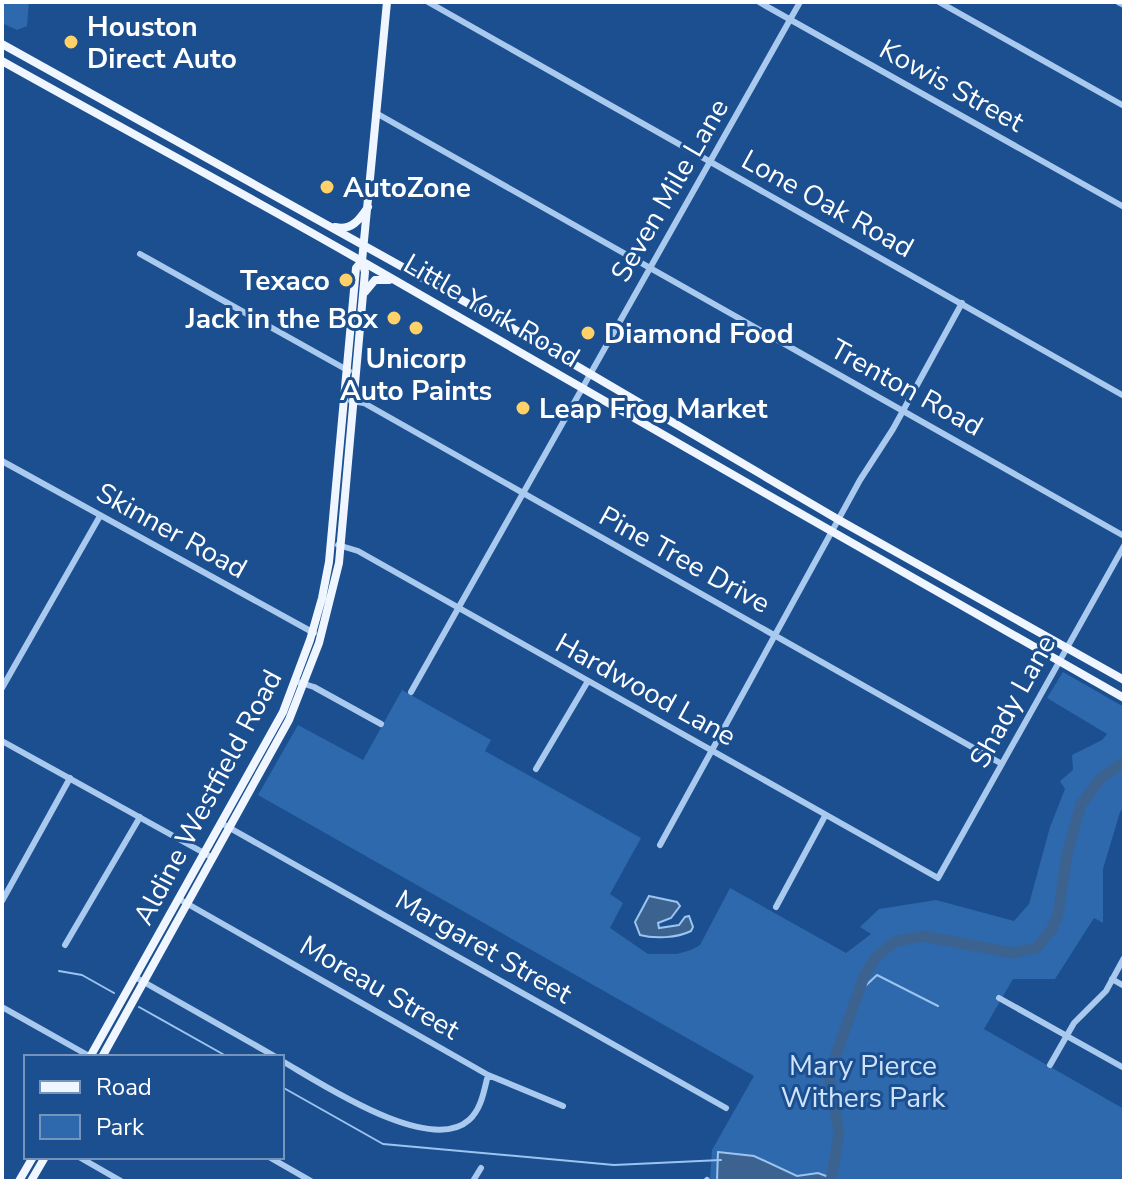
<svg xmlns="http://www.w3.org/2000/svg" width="1126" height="1183" viewBox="0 0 1126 1183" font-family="'Nunito Sans',sans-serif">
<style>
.green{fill:#2e69ad}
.water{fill:#3c6290;stroke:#9cc4f0;stroke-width:2}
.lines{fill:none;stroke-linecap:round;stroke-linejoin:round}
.stream{stroke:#9cc4f0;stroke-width:2}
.river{stroke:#3c6290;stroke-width:11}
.minor{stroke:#a9c9ee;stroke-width:6}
.major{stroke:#f0f6ff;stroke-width:8}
.poi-dot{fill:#ffd166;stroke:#1b4f8f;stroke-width:3}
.labels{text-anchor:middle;stroke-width:6;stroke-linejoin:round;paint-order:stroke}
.poi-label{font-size:28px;font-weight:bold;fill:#fff;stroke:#1b4f8f;text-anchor:start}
.street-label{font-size:28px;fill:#fff;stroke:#1b4f8f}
.park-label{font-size:28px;fill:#cfe3fa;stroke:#1b4f8f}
</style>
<rect width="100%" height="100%" fill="#1b4f8f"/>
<path class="green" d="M 2,2 L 29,2 L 27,26 L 17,30 L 2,23 Z
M 1063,672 L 1124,707 L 1124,807 L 1120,812 L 1103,869 L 1103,923 L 1094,918 L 1055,979 L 1013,979 L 984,1029 L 1124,1109 L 1124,1181 L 710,1181 L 712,1150 L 754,1076 L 258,795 L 298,725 L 363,760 L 402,690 L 491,740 L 485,751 L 641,838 L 610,894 L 623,903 L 610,928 L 648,954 L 677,954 L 691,950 L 700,945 L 730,888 L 846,953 L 871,934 L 860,927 L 879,909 L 936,900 L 1014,921 L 1029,904 L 1050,827 L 1065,789 L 1060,781 L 1073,770 L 1072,755 L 1102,740 L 1107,734 L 1047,698 Z"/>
<path class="water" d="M 649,896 L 677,902 L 680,906 L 671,918 L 658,923 L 659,928 L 679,925 L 685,917 L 689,916 L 693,927 L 691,931 C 677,938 654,939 640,935 L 635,922 Z
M 718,1152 L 754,1156 L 797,1176 L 818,1173 L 840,1181 L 717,1181 Z"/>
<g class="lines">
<path class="stream" d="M 59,971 L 82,975 L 114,993
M 861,990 L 877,975 L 938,1006
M 139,1007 L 228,1057
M 282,1087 L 383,1144 L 614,1165 L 721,1160"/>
<path class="river" d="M 831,1181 L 839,1133 L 829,1074 L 865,974 L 876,957 L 896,941 L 923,936 L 1013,953 L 1036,948 L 1051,931 L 1058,915 L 1067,854 L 1081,804 L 1102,777 L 1124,762"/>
<path class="minor" d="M 428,2 L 1124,396
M 759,2 L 1124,207
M 939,2 L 1124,106
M 1118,2 L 1124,5
M 376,113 L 1124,536
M 140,254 L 349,371
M 351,401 L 364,403 L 1002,764
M 2,461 L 314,633
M 338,545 L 358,551 L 938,878 L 1124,546
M 295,681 L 314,687 L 381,724
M 2,688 L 100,516
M 411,692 L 800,2
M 2,741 L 213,858
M 536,769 L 588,681
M 221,823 L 726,1108
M 660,845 L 860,480 L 893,429 L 962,303
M 179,899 L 488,1075 L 563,1106
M 2,901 L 70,778
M 776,907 L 825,816
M 65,945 L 140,817
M 135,977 L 276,1057
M 1112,979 L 1124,986
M 999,998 L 1124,1068
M 2,1007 L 91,1057
M 282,1061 C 319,1082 429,1156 469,1120 C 482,1108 484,1090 488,1075
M 1050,1065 L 1074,1023 L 1106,991 L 1124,958
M 79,1157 L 121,1181
M 269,1157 L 311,1181
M 473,1181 L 481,1168
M 706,1181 L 707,1180"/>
<path class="major" d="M 2,44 L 512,328 L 839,520 L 1124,680
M 2,61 C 123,129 245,194 365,263 C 618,409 870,554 1124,698
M 335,227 C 352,231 360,219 368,207
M 365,292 L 375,280 L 389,280
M 90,1057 L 283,712 L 310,640 L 322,598 L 329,562 L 356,268 L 362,261
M 102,1057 L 289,720 L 319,643 L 339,563 L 365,272 L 362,261 L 387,2
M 19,1181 L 33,1157
M 31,1181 L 45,1157"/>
</g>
<g class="poi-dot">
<circle cx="71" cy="42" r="8"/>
<circle cx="327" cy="187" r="8"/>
<circle cx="346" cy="280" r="8"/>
<circle cx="394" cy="318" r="8"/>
<circle cx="416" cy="328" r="8"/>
<circle cx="588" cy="333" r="8"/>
<circle cx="523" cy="408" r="8"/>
</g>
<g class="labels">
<g class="poi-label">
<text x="87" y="36">Houston<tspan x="87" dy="32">Direct Auto</tspan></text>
<text x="343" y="197">AutoZone</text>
<text x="330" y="290" text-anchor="end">Texaco</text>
<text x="378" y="328" text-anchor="end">Jack in the Box</text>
<text x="604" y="343">Diamond Food</text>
<text x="416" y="368" text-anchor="middle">Unicorp<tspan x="416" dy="32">Auto Paints</tspan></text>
<text x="539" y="418">Leap Frog Market</text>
</g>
<g class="street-label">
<text transform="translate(952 85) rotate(29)" y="10">Kowis Street</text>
<text transform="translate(669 190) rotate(-60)" y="10">Seven Mile Lane</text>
<text transform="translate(828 203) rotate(29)" y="10">Lone Oak Road</text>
<text transform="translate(492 310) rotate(30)" y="10">Little York Road</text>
<text transform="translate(907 387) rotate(29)" y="10">Trenton Road</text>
<text transform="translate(172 530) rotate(29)" y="10">Skinner Road</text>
<text transform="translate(685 559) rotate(29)" y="10">Pine Tree Drive</text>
<text transform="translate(646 689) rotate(29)" y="10">Hardwood Lane</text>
<text transform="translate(1012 701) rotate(-61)" y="10">Shady Lane</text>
<text transform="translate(207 797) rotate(-62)" y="10">Aldine Westfield Road</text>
<text transform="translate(484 946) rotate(30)" y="10">Margaret Street</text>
<text transform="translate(380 987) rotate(30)" y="10">Moreau Street</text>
</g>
<g class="park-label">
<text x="863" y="1075">Mary Pierce<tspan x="863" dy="32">Withers Park</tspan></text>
</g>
</g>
<rect width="1126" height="1183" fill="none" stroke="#ffffff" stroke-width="8"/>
<rect x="24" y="1055" width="260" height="104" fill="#1b4f8f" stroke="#7695bc" stroke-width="2"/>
<rect x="40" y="1081" width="40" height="12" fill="#f0f6ff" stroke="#7695bc" stroke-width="2"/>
<text x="96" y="1095" font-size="24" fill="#ffffff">Road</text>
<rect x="40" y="1115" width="40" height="24" fill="#2e69ad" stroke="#7695bc" stroke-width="2"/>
<text x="96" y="1135" font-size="24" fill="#ffffff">Park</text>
</svg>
